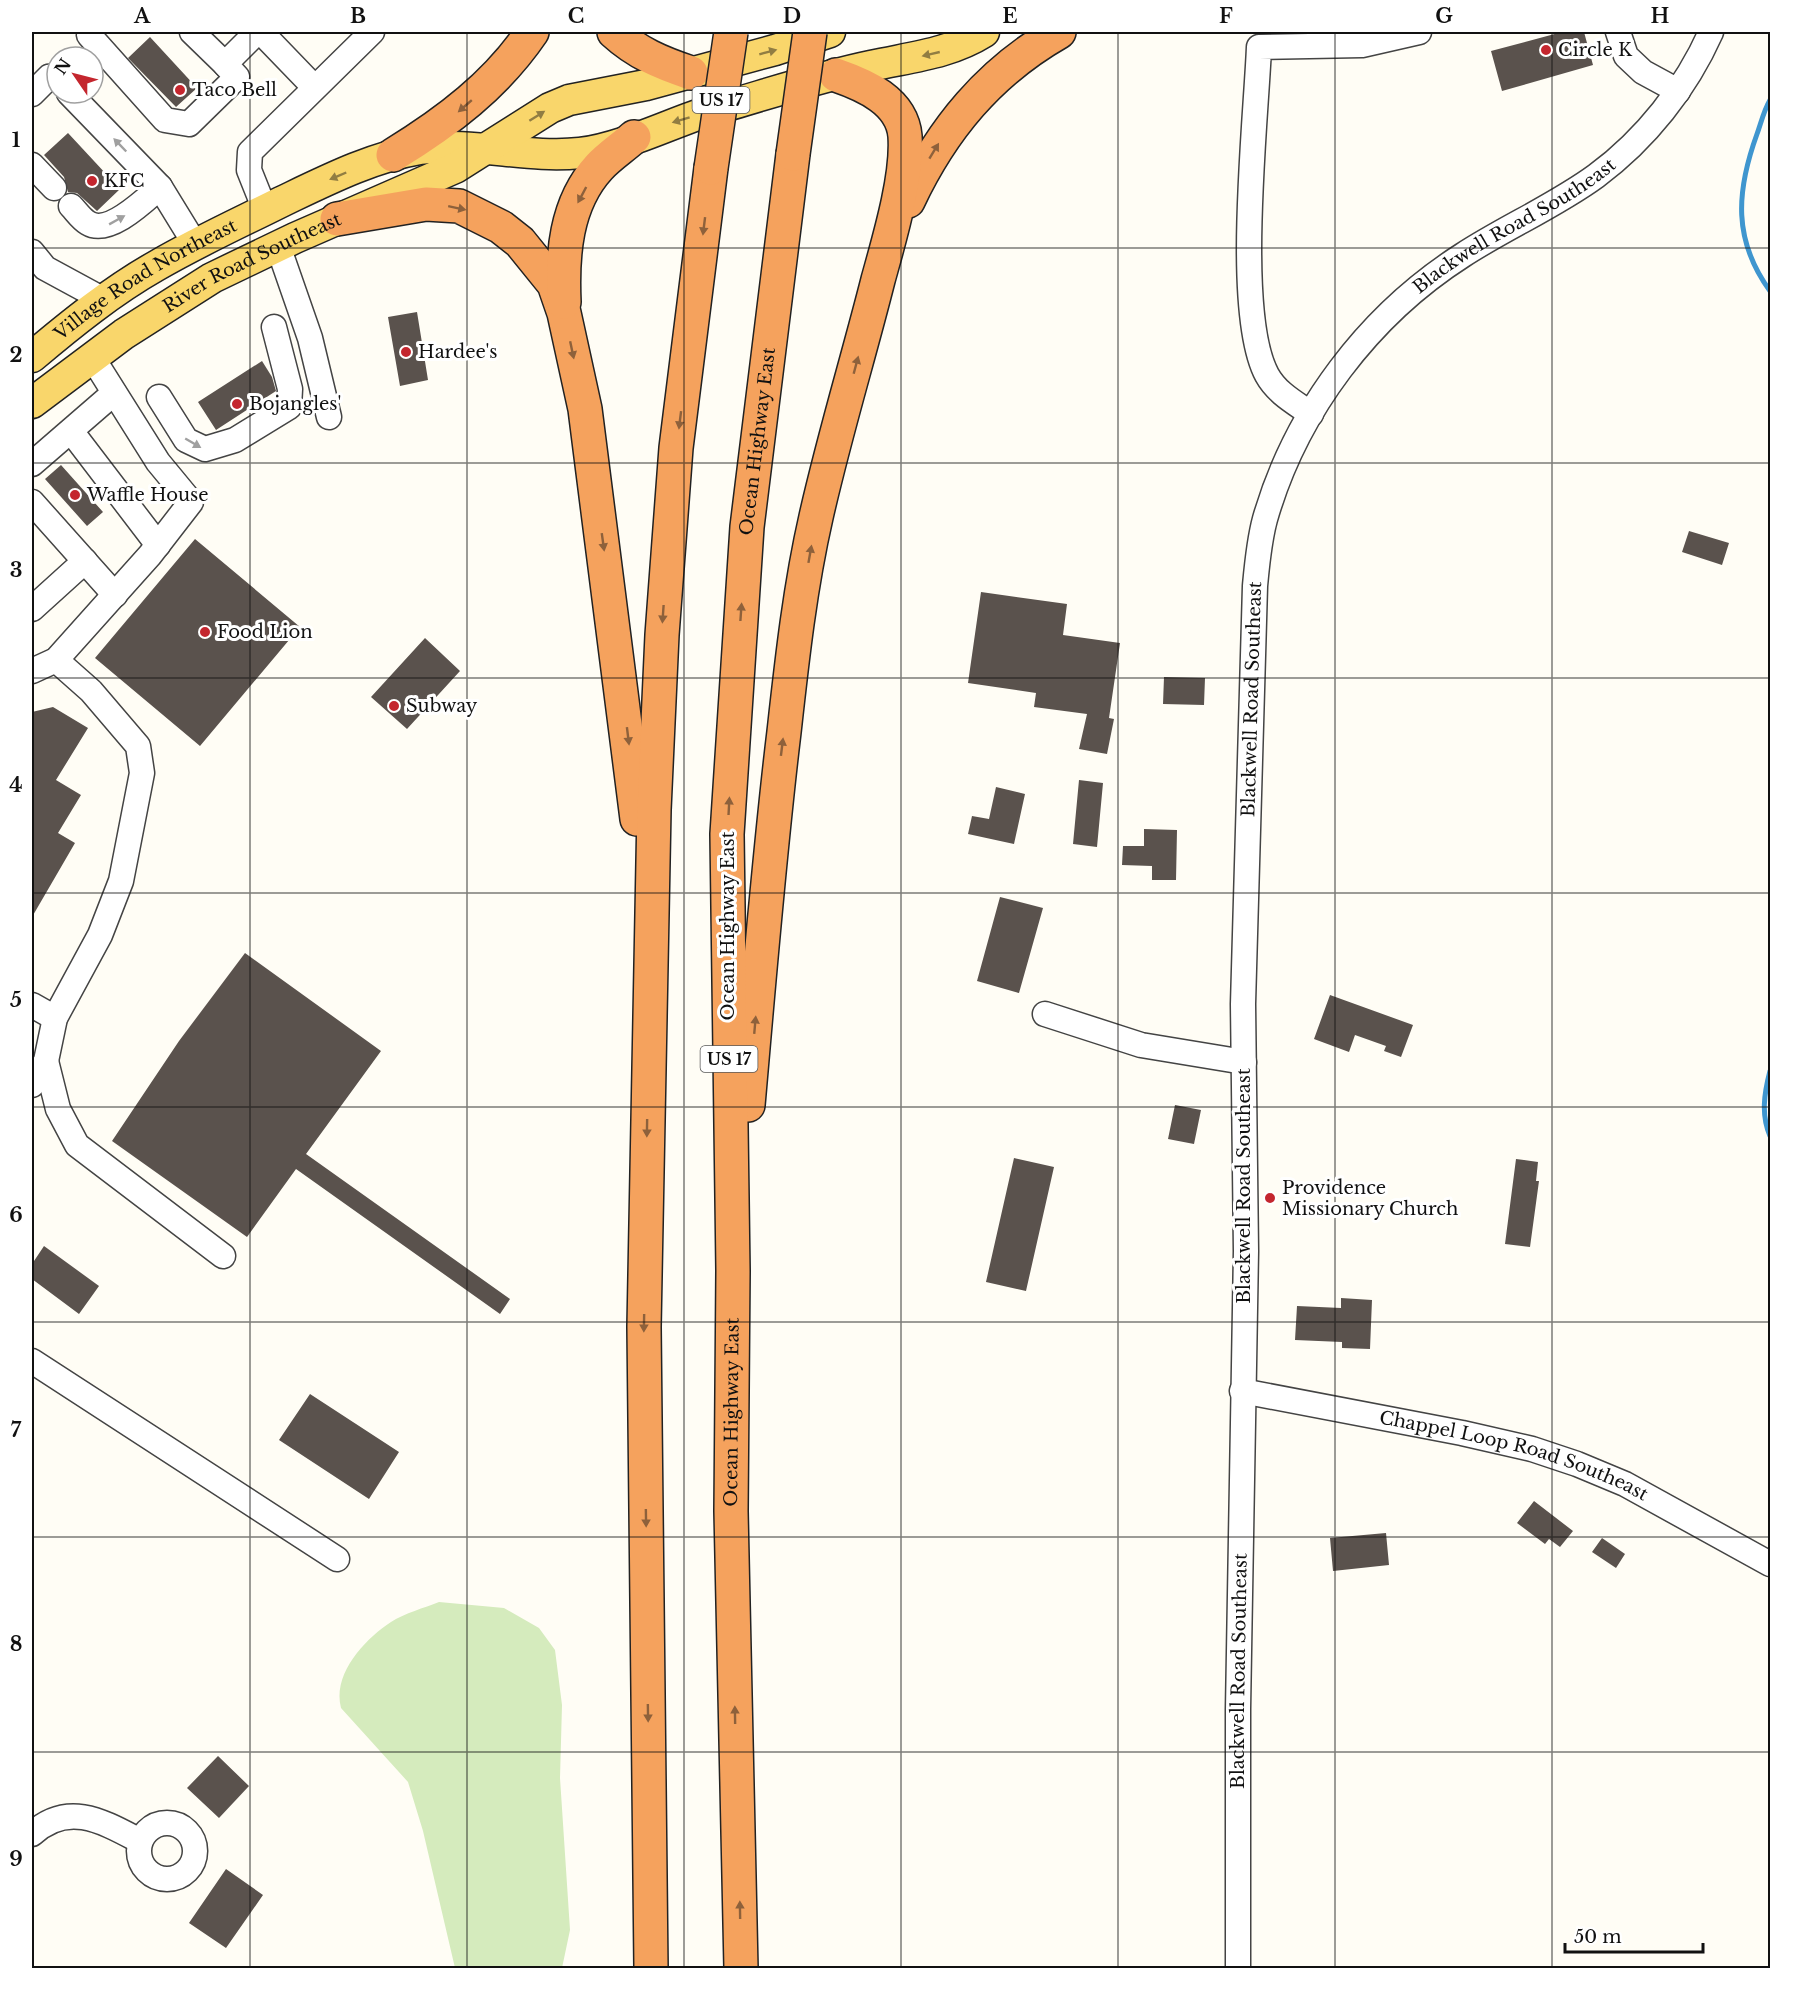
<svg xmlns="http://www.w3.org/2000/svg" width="1802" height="2000" viewBox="0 0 1802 2000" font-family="'Libre Baskerville',serif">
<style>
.green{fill:#d5ebbd}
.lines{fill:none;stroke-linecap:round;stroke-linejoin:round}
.stream{stroke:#3f96cf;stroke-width:5}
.building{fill:#5a524d}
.minor-casing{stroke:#444;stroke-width:27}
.major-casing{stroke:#222;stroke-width:33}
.highway-casing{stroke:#222;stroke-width:36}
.minor{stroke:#fff;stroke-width:24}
.major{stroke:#f9d66b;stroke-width:30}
.highway{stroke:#f5a25d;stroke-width:33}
.highway-bridge-casing{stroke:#222;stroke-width:36;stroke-linecap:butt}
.highway-bridge{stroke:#f5a25d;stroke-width:33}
.oneway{fill:#917d42}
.oneway2{fill:#8e613b}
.oneway3{fill:#a0a0a0}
.grid{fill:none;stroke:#111;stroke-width:1.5;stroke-opacity:0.55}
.poi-dot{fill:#c4262e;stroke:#fff;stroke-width:2}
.labels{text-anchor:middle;stroke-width:6;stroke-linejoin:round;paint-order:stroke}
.shield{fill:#fff;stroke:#585858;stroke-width:1.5}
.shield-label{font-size:16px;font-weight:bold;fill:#111}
.poi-label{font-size:18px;fill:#111;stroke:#fff;text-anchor:start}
.street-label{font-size:18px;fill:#111;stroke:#fff}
.neatline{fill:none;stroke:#111;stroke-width:2}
.grid-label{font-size:20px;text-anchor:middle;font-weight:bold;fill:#111}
</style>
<rect width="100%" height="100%" fill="#fffdf5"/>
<path class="green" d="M 439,1602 L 504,1608 L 539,1628 L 555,1650 L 562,1705 L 560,1778 L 570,1930 L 562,1968 L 455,1968 L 423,1831 L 408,1782 L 341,1708 C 332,1674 365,1639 391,1622 C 405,1613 424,1608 439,1602 Z"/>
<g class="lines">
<path class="stream" d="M 1770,100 C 1764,110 1761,123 1757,134 C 1736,192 1733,240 1770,291
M 1770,1071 C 1764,1094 1761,1115 1770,1136"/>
</g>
<path class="building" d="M 1562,32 L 1584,32 L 1593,65 L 1502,91 L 1491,51 Z
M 150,37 L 197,88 L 176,107 L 128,58 Z
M 68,133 L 120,189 L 97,211 L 77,193 L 68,192 L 64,177 L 44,155 Z
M 417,312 L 428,380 L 400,386 L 388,317 Z
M 262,361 L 272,377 L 276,391 L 216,430 L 198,402 Z
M 61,465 L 103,512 L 87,526 L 45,479 Z
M 1689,531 L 1729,543 L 1722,565 L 1682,552 Z
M 195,539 L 300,627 L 200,746 L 95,658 Z
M 981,592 L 1067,604 L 1063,635 L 1120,643 L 1109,718 L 1114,719 L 1107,754 L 1079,749 L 1087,714 L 1034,707 L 1036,693 L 968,683 Z
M 425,638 L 460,671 L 407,729 L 371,697 Z
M 1164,677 L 1205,678 L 1204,705 L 1163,704 Z
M 53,707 L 88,728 L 56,780 L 81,795 L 58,833 L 75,843 L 32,917 L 32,712 Z
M 1079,780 L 1103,783 L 1097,847 L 1073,844 Z
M 996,787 L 1025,794 L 1014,844 L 968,834 L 972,816 L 989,819 Z
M 1144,829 L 1177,830 L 1176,880 L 1152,880 L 1152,866 L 1122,865 L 1123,846 L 1144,846 Z
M 1000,897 L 1043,908 L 1019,993 L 977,981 Z
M 245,953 L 381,1051 L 306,1154 L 510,1299 L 500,1314 L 296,1169 L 247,1237 L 112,1141 L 179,1041 Z
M 1330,995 L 1413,1025 L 1401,1057 L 1384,1051 L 1386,1046 L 1355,1035 L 1349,1052 L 1314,1039 Z
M 1175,1105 L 1201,1110 L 1194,1144 L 1168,1139 Z
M 1014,1158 L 1054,1167 L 1026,1291 L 986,1282 Z
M 1516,1159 L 1538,1162 L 1536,1181 L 1539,1181 L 1530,1247 L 1505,1244 Z
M 44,1246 L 99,1286 L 79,1314 L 32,1279 L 32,1264 Z
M 1341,1298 L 1372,1300 L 1370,1349 L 1342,1348 L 1342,1342 L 1295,1340 L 1297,1306 L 1341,1308 Z
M 310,1394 L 399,1452 L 369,1499 L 279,1440 Z
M 1534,1501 L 1573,1531 L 1560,1547 L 1549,1539 L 1545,1544 L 1517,1523 Z
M 1386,1533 L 1389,1565 L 1333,1571 L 1330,1538 Z
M 1602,1538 L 1625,1554 L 1616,1568 L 1592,1552 Z
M 218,1756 L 249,1786 L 219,1818 L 187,1788 Z
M 226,1869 L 263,1895 L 226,1948 L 189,1923 Z"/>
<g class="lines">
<defs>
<g id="minor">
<path d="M 91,32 L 89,35 L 165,120 L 189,124 L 237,77 L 225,64 L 257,32"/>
<path d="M 192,32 L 227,66"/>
<path d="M 261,32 L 314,87"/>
<path d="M 1618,32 L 1626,56 L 1643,72 L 1678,91"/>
<path d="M 69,93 L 160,187 L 195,244"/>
<path d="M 32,94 L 49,77 L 57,80"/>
<path d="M 32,165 L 54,188"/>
<path d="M 71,206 C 76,211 81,219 88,223 C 109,236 145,200 160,187"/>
<path d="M 265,210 L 249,170 L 250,152 L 372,32"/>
<path d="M 278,246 L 310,338 L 329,417"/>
<path d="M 32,252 L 45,268 L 104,300"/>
<path d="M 159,397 L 186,440 L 205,449 L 235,440 L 289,407 L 290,389 L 274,327"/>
<path d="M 1311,414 C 1294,402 1277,393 1267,375 C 1234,314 1256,121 1259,47 L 1362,45 L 1419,32"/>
<path d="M 71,431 L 158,545"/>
<path d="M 32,464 L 114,393"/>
<path d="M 32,502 L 115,595"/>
<path d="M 32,609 L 85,561"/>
<path d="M 32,671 L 56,660 L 150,555 L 191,502 L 158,462 L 92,357"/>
<path d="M 32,1005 L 55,1018"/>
<path d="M 1045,1014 L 1141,1045 L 1244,1062"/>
<path d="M 46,1061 L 58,1109 L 77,1145 L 223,1256"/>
<path d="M 32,1085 L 46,1061 L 55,1018 L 100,935 L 121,881 L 142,773 L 138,746 L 91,691 L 56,660"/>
<path d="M 32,1361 L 337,1559"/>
<path id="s1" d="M 1242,1391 L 1462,1433 L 1532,1449 L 1577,1464 L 1625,1484 L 1770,1564"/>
<circle cx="167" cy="1851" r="28"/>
<path d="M 32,1834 C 68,1801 102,1821 140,1841"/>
<path id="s2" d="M 1238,1968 L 1238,1709 L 1246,1251 L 1243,1004 L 1255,586 C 1257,564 1259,541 1265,519 C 1296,411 1369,315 1463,255 C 1506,227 1555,206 1596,176 C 1646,139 1686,88 1711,32"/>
</g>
<g id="major">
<path id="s3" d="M 32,357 C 71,324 112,291 156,266 C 197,242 239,223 281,202 C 325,181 372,157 420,149 C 474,141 527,159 580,153 C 622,148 671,123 712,110 C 765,95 818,77 871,66 C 911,57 949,54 984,32"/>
<path id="s4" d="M 32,403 L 124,334 L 212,278 L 295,238 L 455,168 L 550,108 L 569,100 L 646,85 L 775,50 L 830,32"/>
</g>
<g id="highway">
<path d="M 614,32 C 637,53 661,63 691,73"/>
<path d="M 393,155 C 447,122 496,85 532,32"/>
<path d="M 908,201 C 942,129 989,72 1059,32"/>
<path d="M 337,219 L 426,204 L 459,206 L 501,227 L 520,242 L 554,284 L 564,313 L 585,409 L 637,819"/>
<path d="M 564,302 C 562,256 565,204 599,167 C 609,156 623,147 634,137"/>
<path d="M 748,1105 C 759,980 769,856 784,732 C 792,660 800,587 816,517 C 834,437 858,359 878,280 C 889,240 908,177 905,136 C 902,101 865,85 836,75"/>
<path d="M 651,1968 L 644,1327 L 654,810 L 662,635 L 676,448 L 711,168"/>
<path id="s5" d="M 741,1968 L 731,1511 L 733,1271 L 727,834 L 747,527 L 793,154"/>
</g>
</defs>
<use href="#minor" class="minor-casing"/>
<use href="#major" class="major-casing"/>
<use href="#highway" class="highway-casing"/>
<use href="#minor" class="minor"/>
<use href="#major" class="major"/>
<use href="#highway" class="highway"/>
<defs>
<path id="highway-bridge" d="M 793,154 L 810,32
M 711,168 L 731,32"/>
</defs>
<use href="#highway-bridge" class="highway-bridge-casing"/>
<use href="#highway-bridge" class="highway-bridge"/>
</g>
<defs><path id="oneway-solid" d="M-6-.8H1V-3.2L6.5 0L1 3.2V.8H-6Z" transform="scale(1.5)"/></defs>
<g class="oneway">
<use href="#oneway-solid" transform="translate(768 52) rotate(-15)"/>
<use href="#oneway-solid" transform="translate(931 54) rotate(167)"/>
<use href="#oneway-solid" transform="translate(537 116) rotate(-32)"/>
<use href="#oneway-solid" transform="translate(681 120) rotate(163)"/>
<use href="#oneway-solid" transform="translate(338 176) rotate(157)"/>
</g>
<g class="oneway2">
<use href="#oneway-solid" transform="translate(465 106) rotate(139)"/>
<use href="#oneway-solid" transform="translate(934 151) rotate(-59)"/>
<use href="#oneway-solid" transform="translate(582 195) rotate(118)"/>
<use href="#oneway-solid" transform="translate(457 208) rotate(12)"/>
<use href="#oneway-solid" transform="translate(704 226) rotate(97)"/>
<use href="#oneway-solid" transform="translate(572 350) rotate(78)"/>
<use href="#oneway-solid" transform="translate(856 365) rotate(-75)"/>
<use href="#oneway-solid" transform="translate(680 420) rotate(97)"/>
<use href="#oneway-solid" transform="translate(603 542) rotate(82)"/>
<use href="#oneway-solid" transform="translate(810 554) rotate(-80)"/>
<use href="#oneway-solid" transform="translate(741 612) rotate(-86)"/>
<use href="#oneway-solid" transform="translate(663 614) rotate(94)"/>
<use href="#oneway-solid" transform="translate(628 736) rotate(83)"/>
<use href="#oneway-solid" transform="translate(782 747) rotate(-83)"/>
<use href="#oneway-solid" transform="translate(729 806) rotate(-87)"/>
<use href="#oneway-solid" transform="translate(755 1025) rotate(-85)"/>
<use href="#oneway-solid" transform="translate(647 1128) rotate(91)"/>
<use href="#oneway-solid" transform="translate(644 1323) rotate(91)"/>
<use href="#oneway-solid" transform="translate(646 1518) rotate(89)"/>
<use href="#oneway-solid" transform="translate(648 1713) rotate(89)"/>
<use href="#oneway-solid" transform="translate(735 1715) rotate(-91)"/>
<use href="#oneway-solid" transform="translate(740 1910) rotate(-91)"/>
</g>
<g class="oneway3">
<use href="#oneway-solid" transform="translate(120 145) rotate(-134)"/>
<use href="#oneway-solid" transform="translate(117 220) rotate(-29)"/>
<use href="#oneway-solid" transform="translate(193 443) rotate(30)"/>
</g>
<path class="grid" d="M 250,32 L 250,1968M 467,32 L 467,1968M 684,32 L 684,1968M 901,32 L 901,1968M 1118,32 L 1118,1968M 1335,32 L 1335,1968M 1552,32 L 1552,1968M 32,248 L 1770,248M 32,463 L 1770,463M 32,678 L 1770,678M 32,893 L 1770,893M 32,1107 L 1770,1107M 32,1322 L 1770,1322M 32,1537 L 1770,1537M 32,1752 L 1770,1752"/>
<g class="poi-dot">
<circle cx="1546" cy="50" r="6"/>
<circle cx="180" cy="90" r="6"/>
<circle cx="92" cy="181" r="6"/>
<circle cx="406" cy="352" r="6"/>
<circle cx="237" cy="404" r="6"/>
<circle cx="75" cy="495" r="6"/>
<circle cx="205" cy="632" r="6"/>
<circle cx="394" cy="706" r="6"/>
<circle cx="1270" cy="1198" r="6"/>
</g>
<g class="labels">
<g class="shield">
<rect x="692.5" y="87" width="57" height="26" rx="4.5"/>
<rect x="700.5" y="1046" width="57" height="26" rx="4.5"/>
</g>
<g class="shield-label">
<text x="721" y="106">US 17</text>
<text x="729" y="1065">US 17</text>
</g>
<g class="poi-label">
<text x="1558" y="56">Circle K</text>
<text x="192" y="96">Taco Bell</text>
<text x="104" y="187">KFC</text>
<text x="418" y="358">Hardee's</text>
<text x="249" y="410">Bojangles'</text>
<text x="87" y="501">Waffle House</text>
<text x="217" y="638">Food Lion</text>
<text x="406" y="712">Subway</text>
<text x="1282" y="1194">Providence<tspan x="1282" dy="21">Missionary Church</tspan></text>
</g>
<g class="street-label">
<text dy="6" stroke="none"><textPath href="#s2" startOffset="1846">Blackwell Road Southeast</textPath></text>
<text dy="6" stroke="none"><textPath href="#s4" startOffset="262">River Road Southeast</textPath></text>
<text dy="6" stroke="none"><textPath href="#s3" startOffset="138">Village Road Northeast</textPath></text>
<text dy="6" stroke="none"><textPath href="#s5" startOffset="1528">Ocean Highway East</textPath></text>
<text dy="6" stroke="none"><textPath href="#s2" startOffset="1269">Blackwell Road Southeast</textPath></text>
<text transform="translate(728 926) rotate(-90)" y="6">Ocean Highway East</text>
<text transform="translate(1244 1186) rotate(-90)" y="6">Blackwell Road Southeast</text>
<text dy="6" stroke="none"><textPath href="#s5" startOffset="556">Ocean Highway East</textPath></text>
<text dy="6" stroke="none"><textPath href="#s1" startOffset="280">Chappel Loop Road Southeast</textPath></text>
<text dy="6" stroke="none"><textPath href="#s2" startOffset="297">Blackwell Road Southeast</textPath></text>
</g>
</g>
<rect width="1802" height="2000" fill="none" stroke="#ffffff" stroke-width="66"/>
<g transform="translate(75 75) rotate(305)"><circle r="28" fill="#ffffff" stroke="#a0a0a0" stroke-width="1.5"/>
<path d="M0-4.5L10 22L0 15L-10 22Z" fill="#c4262e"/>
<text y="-9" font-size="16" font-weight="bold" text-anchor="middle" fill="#111111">N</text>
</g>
<path d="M1565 1943v9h138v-9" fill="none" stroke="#111111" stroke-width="3"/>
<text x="1574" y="1943" font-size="18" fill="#111111" stroke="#ffffff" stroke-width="4.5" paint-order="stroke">50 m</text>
<rect x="33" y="33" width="1736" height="1934" class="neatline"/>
<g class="grid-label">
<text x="142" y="23">A</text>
<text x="358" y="23">B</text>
<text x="576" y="23">C</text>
<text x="792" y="23">D</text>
<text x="1010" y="23">E</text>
<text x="1226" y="23">F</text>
<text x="1444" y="23">G</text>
<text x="1660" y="23">H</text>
<text x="16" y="147">1</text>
<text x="16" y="362">2</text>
<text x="16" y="577">3</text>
<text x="16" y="792">4</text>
<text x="16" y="1007">5</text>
<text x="16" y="1222">6</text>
<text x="16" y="1437">7</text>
<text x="16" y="1651">8</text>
<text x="16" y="1866">9</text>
</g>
</svg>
